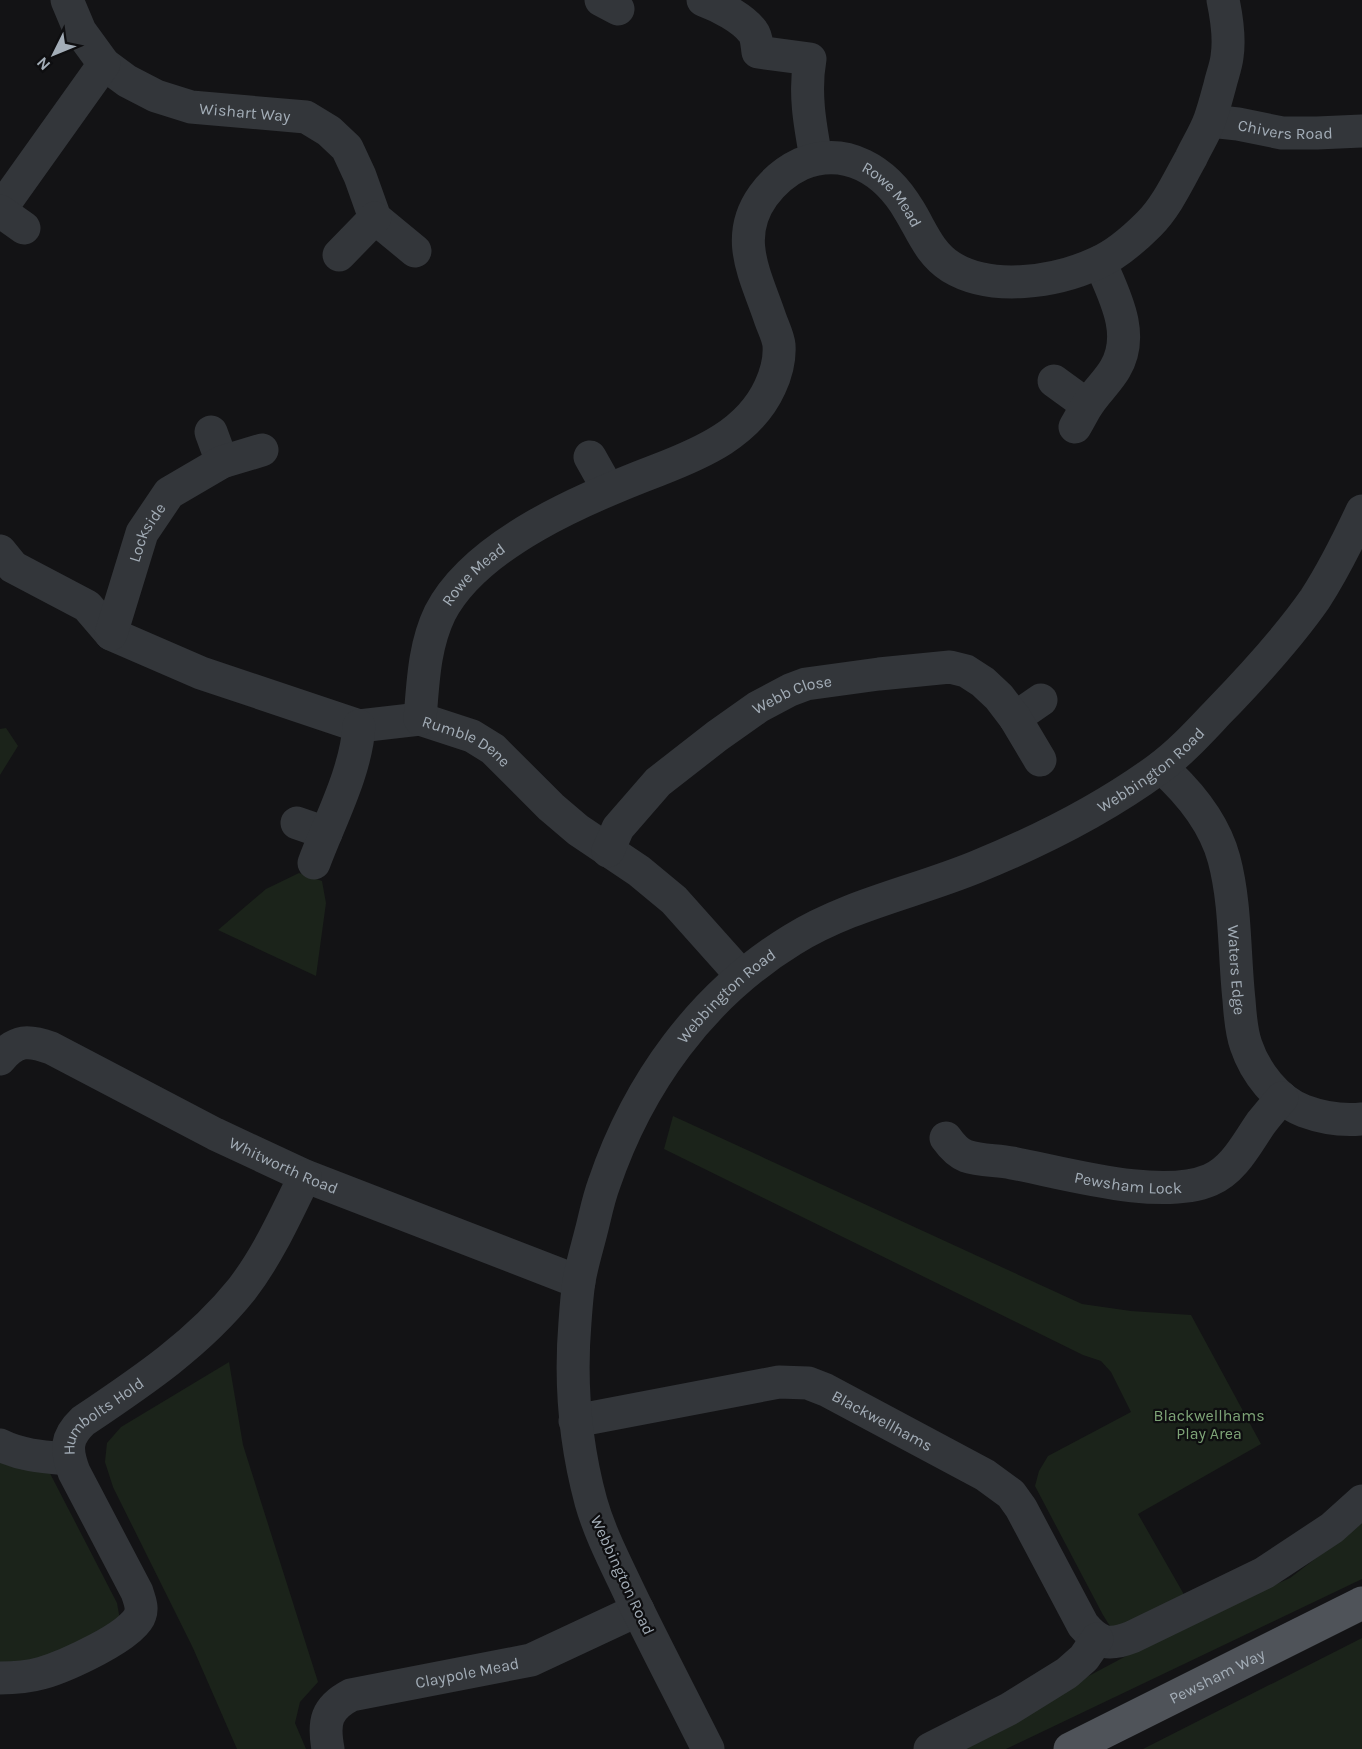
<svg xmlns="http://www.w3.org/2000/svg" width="1362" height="1749" viewBox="0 0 1362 1749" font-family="Karla,sans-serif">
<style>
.green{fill:#1b231a}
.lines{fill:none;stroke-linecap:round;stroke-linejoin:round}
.minor{stroke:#33363a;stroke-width:33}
.major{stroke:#4f5359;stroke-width:33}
.labels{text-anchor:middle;stroke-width:4.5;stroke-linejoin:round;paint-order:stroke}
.street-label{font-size:16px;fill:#a3adb7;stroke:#0e0e10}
.park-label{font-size:16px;fill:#7ea477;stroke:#0e0e10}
</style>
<rect width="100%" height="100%" fill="#131315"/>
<path class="green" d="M 6,728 L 18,746 L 0,775 L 0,729 Z
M 299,873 L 322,881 L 326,903 L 316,976 L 218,930 L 266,889 Z
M 673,1116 L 1082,1304 L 1131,1311 L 1191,1315 L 1261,1444 L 1138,1514 L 1198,1619 L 1290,1578 L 1362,1523 L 1362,1579 L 1006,1749 L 936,1749 L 1012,1717 L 1128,1655 L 1103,1615 L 1035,1486 L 1039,1471 L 1048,1456 L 1131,1412 L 1111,1372 L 1101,1361 L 1083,1355 L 664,1149 Z
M 229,1362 L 243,1445 L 318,1682 L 300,1702 L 295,1723 L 306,1749 L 237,1749 L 193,1648 L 113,1487 L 105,1462 L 107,1443 L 121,1427 Z
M 41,1456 L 117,1603 L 120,1620 L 62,1657 L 0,1668 L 0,1462 Z
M 1362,1638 L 1362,1749 L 1143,1749 Z"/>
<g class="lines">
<g class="minor">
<path d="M 601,0 L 618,9"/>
<path d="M 703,0 C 719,6 743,18 753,32 C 757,37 757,46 758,52 L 810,59 C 804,93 810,125 816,158"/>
<path id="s1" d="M 104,64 L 127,81 L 156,96 L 191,107 L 306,117 L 329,131 L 347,148 L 360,176 L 375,218 L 415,251"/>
<path id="s2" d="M 1210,121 L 1238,124 L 1282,133 L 1317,133 L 1362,131"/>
<path d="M 0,210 L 104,64 L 80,31 L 67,0"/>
<path d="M 0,211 L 24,228"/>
<path d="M 339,255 L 375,218"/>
<path d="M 1054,381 L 1087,405"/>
<path d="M 1075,427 C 1080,419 1084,410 1089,403 C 1097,391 1108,381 1115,369 C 1136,334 1114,295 1100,262"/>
<path d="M 211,432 L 222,462"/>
<path d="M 590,457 L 608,489"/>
<path id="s3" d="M 0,551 L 13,567 L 87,606 L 111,634 L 201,673 L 359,726 L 420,719 L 472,736 L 493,749 L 551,807 L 578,830 L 639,871 L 674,900 L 741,975"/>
<path id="s4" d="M 111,634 L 142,533 L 169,493 L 222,462 L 262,450"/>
<path d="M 1015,718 L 1041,700"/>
<path id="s5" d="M 420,719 C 423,683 424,646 440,613 C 476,543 587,497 658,470 C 702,453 749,433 770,387 C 776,374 780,359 779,345 C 778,336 773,327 770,318 C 756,276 733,238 763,196 C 773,182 786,171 801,164 C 846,145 886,171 909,210 C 922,231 929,253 951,267 C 992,292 1056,282 1097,263 C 1116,255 1134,239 1149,224 C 1167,206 1178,181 1191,158 C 1197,145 1205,133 1210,119 C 1214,108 1217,96 1220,85 C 1222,76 1226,66 1227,57 C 1230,38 1227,19 1223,0"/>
<path id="s6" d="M 1161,767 C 1189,792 1214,822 1224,859 C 1236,904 1234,954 1239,1000 C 1240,1014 1241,1031 1246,1045 C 1255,1072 1277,1101 1304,1111 C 1323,1118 1342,1121 1362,1119"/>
<path d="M 297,823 L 326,833"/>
<path id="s7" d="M 608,851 L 618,828 L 658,782 L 717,736 L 758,707 L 790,690 L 806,684 L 879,674 L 950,667 L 966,671 L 983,682 L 999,697 L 1015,718 L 1040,760"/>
<path d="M 314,863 C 330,820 356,772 359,726"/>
<path id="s8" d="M 0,1059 C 16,1039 29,1040 51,1048 L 215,1134 L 305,1176 L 579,1282"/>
<path id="s9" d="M 946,1138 C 951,1145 958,1153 966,1156 C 980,1161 997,1160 1012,1163 C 1065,1173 1160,1201 1210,1180 C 1234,1170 1247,1143 1261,1123 C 1268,1114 1275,1106 1282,1098"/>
<path id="s10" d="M 575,1421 L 779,1382 L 808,1383 L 826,1390 L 985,1475 L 1011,1494 L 1021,1508 L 1083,1625 C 1099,1644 1109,1646 1132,1637 L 1264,1573 L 1332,1528 L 1362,1501"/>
<path d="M 0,1445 C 22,1456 45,1457 69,1459"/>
<path id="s11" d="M 0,1678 C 14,1678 28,1677 42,1673 C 63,1667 134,1636 140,1615 C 143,1607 139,1599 137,1592 L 74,1472 C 66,1450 65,1438 83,1421 C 141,1382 198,1344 242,1289 C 268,1255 286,1215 305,1176"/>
<path id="s12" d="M 328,1749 C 323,1722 326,1708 351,1695 L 531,1660 L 638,1610"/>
<path id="s13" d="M 708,1749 C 682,1697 655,1646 630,1594 C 616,1564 600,1534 591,1502 C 575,1443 570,1382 575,1322 C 576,1308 577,1294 579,1281 C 582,1264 587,1248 591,1232 C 595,1217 598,1200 604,1184 C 638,1084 701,996 792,940 C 848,905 915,892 976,867 C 1040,841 1102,810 1158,769 C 1180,753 1199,732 1218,712 C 1252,677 1287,639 1315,599 C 1333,571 1348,541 1362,511"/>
<path d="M 930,1749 L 1009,1709 L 1067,1673 L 1084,1658 L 1097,1639"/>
</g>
<path class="major" id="s14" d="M 1070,1749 L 1362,1603"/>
</g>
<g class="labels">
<g class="street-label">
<text dy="6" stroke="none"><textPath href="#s1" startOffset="152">Wishart Way</textPath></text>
<text dy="6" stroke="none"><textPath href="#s2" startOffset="76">Chivers Road</textPath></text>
<text dy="6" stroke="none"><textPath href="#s5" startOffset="874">Rowe Mead</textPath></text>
<text dy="6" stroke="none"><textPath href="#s4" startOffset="108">Lockside</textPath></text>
<text dy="6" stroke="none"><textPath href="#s5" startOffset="160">Rowe Mead</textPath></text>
<text dy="6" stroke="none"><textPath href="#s7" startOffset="248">Webb Close</textPath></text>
<text dy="6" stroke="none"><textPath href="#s3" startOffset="519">Rumble Dene</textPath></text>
<text dy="6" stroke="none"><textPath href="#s13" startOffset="1310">Webbington Road</textPath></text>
<text dy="6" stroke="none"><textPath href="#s6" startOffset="225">Waters Edge</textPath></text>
<text dy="6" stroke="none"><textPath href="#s13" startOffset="824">Webbington Road</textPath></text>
<text dy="6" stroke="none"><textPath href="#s8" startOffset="318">Whitworth Road</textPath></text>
<text dy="6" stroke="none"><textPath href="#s9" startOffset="192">Pewsham Lock</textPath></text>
<text dy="6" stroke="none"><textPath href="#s11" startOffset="390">Humbolts Hold</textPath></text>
<text dy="6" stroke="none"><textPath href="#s10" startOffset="320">Blackwellhams</textPath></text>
<text transform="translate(623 1575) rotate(65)" y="6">Webbington Road</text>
<text dy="6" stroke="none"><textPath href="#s12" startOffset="183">Claypole Mead</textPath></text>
<text dy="6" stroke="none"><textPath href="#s14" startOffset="164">Pewsham Way</textPath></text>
</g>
<g class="park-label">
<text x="1209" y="1421">Blackwellhams<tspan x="1209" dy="18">Play Area</tspan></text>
</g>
</g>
<g transform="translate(54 54) rotate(227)" stroke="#0e0e10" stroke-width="4.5" paint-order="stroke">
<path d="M0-4.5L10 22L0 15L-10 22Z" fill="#a3adb7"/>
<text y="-9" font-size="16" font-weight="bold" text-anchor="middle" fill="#a3adb7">N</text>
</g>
</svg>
